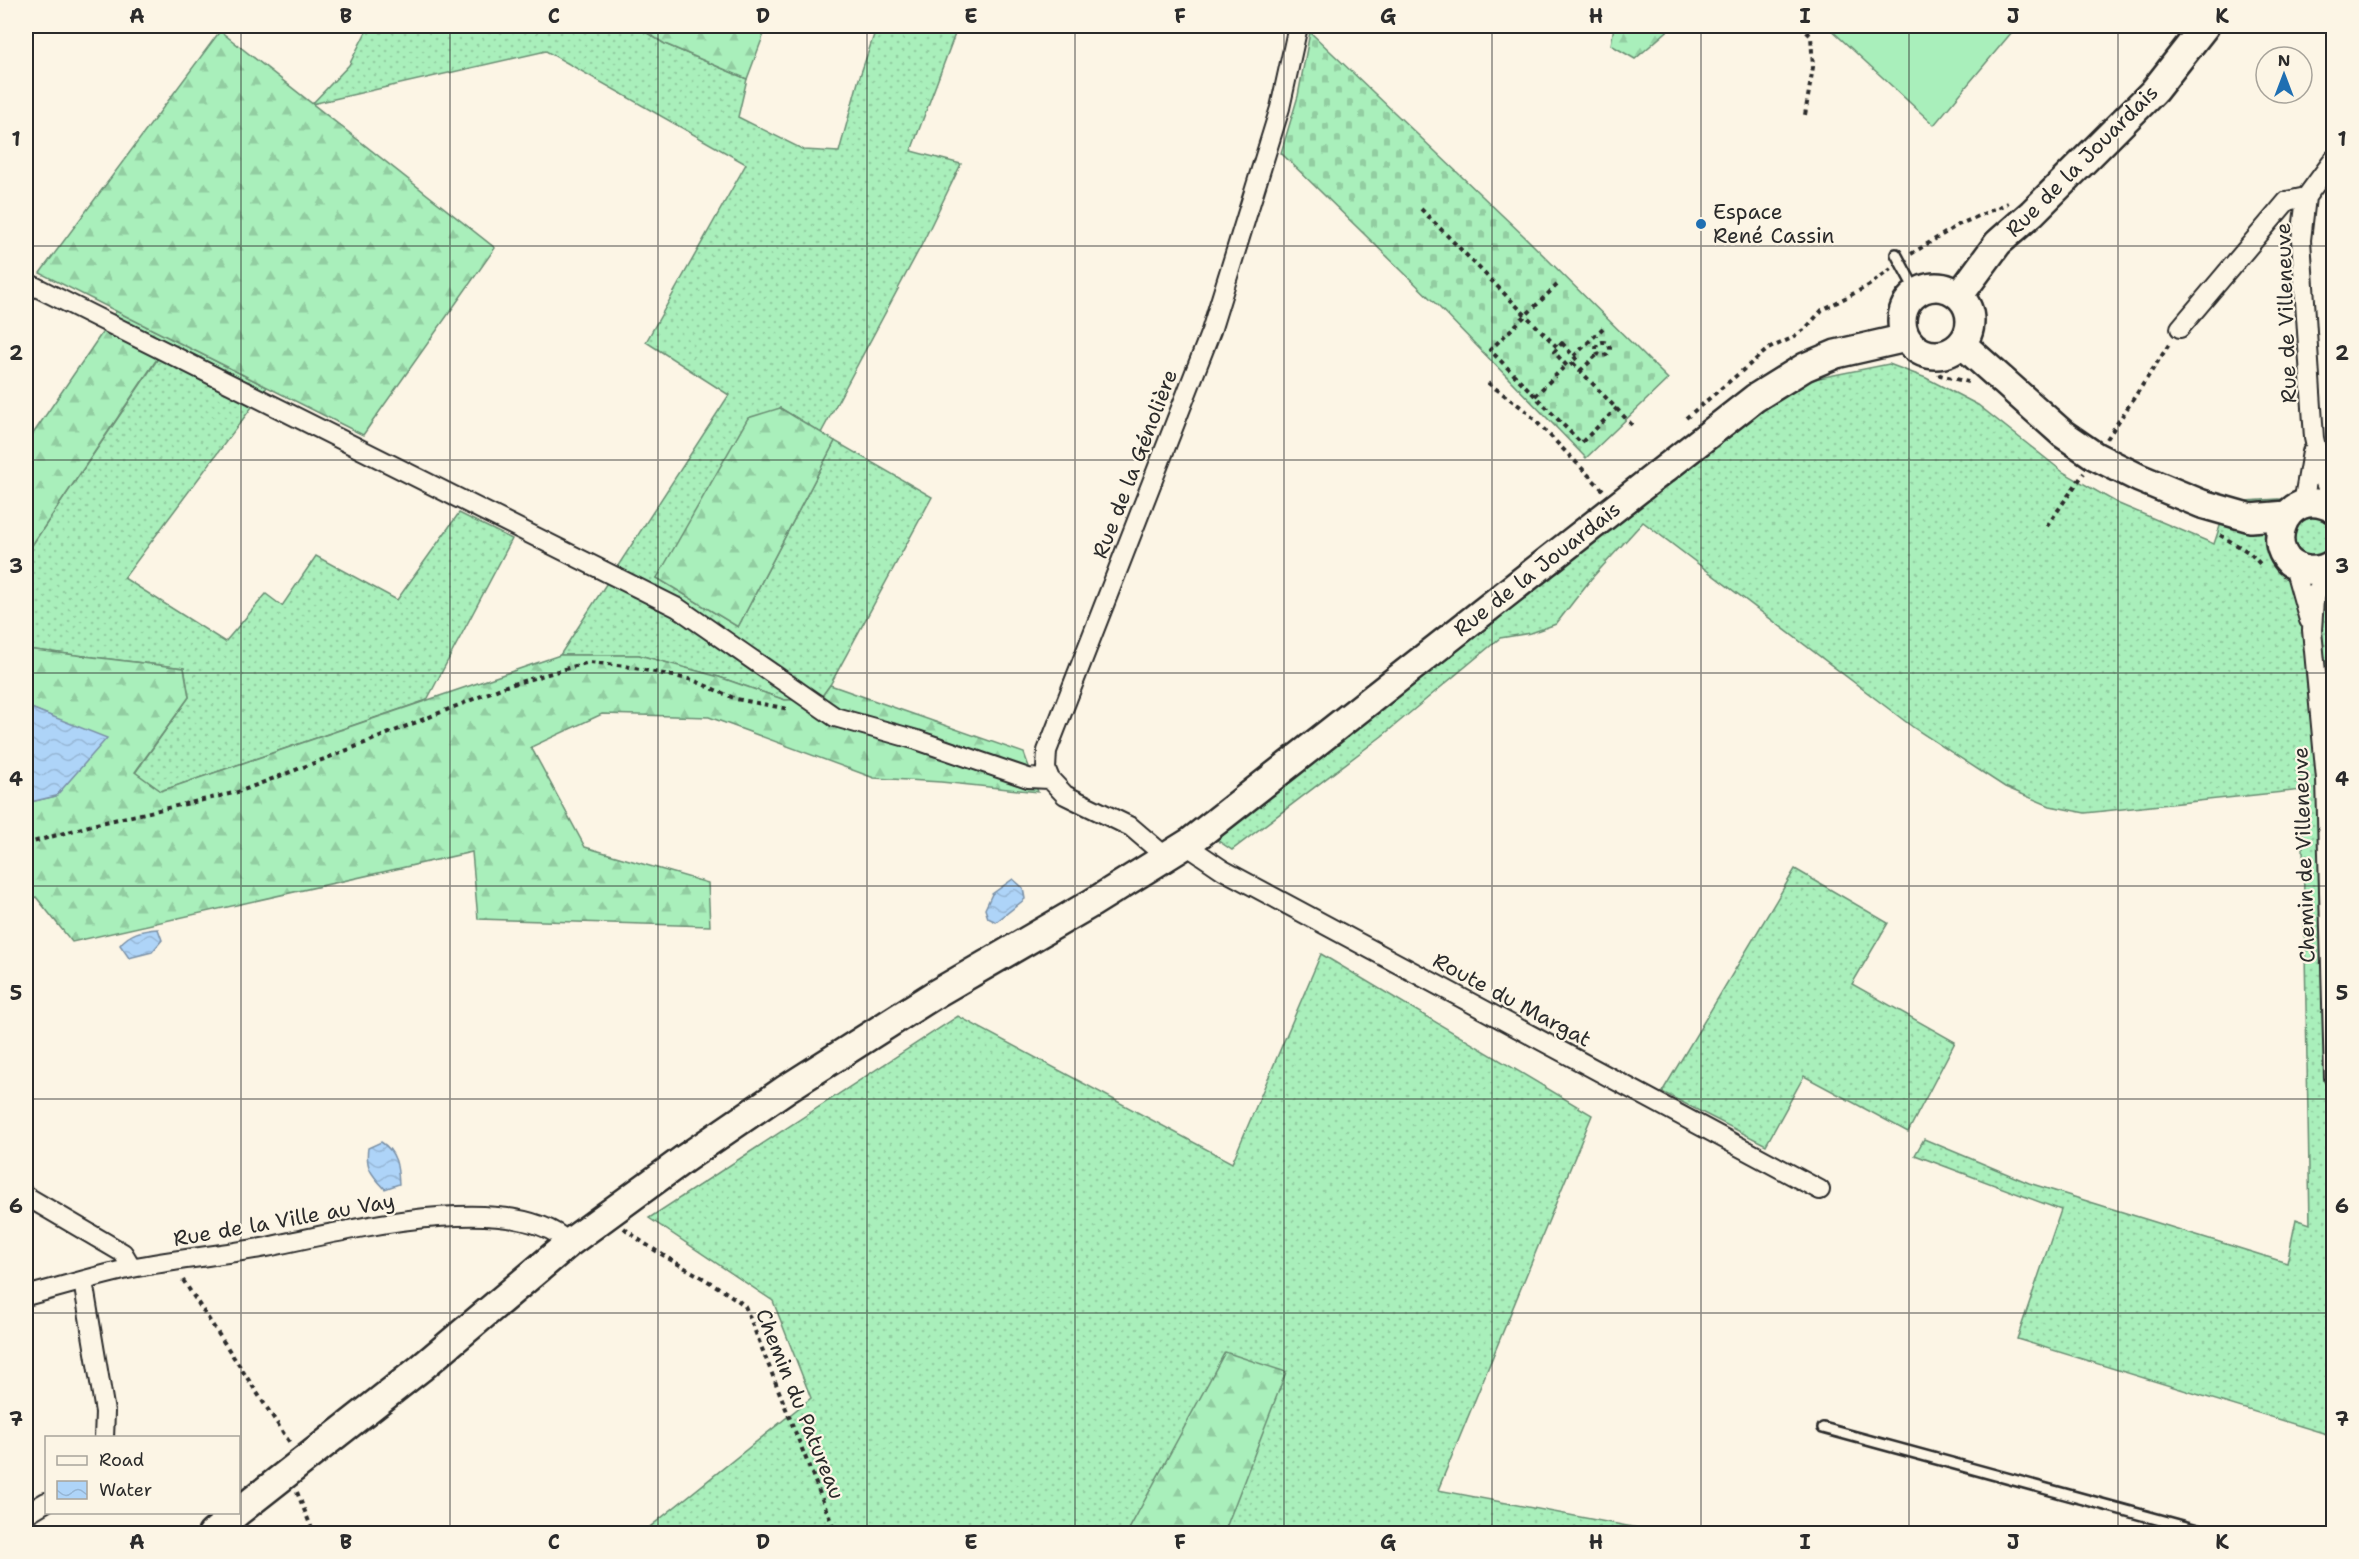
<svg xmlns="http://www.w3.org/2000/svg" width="2359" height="1559" viewBox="0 0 2359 1559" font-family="'Shantell Sans',sans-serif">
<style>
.grass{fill:url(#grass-dots);stroke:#6a8d73;stroke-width:1.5}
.forest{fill:url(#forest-firs);stroke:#6a8d73;stroke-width:1.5}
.cemetery{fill:url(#cemetery-stones);stroke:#6a8d73;stroke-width:1.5}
.pitch{fill:#a9efbb;stroke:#6a8d73;stroke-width:1.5}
.water{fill:url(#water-waves);stroke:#7a90a6;stroke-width:1.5}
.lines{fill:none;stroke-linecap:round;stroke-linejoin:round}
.lane-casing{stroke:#2b2b2b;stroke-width:14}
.street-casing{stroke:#2b2b2b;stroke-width:22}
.secondary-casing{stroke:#2b2b2b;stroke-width:32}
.path{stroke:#2b2b2b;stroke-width:4;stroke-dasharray:4.5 4.5;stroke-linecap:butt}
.lane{stroke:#fcf5e5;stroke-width:9}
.street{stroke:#fcf5e5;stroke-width:18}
.secondary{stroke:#fcf5e5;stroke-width:27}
.grid{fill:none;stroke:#2b2b2b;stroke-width:1.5;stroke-opacity:0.55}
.poi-dot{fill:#1f6fb2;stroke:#fcf5e5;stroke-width:2}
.labels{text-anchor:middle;stroke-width:4.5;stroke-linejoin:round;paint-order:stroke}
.street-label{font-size:21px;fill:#2b2b2b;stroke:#fcf5e5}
.poi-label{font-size:21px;fill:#2b2b2b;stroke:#fcf5e5;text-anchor:start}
.neatline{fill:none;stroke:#2b2b2b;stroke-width:2}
.grid-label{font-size:20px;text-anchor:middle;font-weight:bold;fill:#2b2b2b}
</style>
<defs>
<pattern id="grass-dots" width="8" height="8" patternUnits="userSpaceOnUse" patternTransform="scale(1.5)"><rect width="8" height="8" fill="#a9efbb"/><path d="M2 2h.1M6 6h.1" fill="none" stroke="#92cda1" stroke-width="1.8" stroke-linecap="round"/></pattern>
<pattern id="forest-firs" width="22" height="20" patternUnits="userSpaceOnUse" patternTransform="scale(1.5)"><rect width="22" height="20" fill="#a9efbb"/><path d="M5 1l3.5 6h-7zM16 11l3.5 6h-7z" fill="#92cda1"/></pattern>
<pattern id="cemetery-stones" width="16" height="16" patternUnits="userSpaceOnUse" patternTransform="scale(1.5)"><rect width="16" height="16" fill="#a9efbb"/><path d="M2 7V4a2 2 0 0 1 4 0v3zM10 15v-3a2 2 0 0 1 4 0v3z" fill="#92cda1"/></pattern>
<pattern id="water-waves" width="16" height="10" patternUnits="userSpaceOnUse" patternTransform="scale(1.5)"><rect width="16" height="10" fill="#aed4f8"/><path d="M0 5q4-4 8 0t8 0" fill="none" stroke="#96b6d5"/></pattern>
</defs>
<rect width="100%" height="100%" fill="#fcf5e5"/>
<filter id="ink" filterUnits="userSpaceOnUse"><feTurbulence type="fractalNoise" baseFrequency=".0167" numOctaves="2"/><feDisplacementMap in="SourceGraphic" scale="12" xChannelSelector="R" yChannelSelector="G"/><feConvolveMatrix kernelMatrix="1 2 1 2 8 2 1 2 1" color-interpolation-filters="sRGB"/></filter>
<g filter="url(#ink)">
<path class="grass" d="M 369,26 L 636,26 L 665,44 L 747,79 L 738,117 L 804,150 L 839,152 L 858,82 L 877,26 L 958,26 L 911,151 L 961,164 L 921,246 L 821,433 L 780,408 L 657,578 L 738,627 L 835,441 L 932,497 L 830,685 L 820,699 L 785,700 L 719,677 L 639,655 L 560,655 L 729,395 L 646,342 L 746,164 L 546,51 L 312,104 L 349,65 Z
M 116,311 L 267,387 L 124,578 L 225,642 L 266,594 L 282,606 L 316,556 L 397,600 L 459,513 L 512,539 L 427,700 L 161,791 L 135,773 L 189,697 L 184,668 L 26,649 L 26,554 L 159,357 L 104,330 Z
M 1889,364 L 1926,378 L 1978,405 L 2063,472 L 2119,504 L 2214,544 L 2228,502 L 2278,499 L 2333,502 L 2333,1280 L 2331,1280 L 2334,1287 L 2333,1436 L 2017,1339 L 2061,1210 L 1915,1155 L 1924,1139 L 2029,1183 L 2287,1263 L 2296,1219 L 2310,1224 L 2302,790 L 2085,813 L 2050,806 L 2005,787 L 1914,728 L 1643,522 L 1591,579 L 1556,624 L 1531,633 L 1500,638 L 1382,736 L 1232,850 L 1217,840 L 1584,544 L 1736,426 L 1804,381 Z
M 1795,869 L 1888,923 L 1852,984 L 1955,1042 L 1908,1132 L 1804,1076 L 1766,1145 L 1662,1092 Z
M 1321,954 L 1592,1115 L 1438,1490 L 1664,1533 L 641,1534 L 811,1398 L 773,1301 L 649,1218 L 958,1016 L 1232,1163 Z"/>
<path class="forest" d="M 636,26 L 767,26 L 747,79 L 665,44 Z
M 1614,26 L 1673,26 L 1635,59 L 1611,45 Z
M 220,31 L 495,248 L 363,435 L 40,273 Z
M 104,330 L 159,356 L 26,554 L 26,444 Z
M 780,408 L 835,441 L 738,627 L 657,578 L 748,418 Z
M 26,649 L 184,668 L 189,697 L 135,772 L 161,791 L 560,655 L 639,655 L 719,677 L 785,700 L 820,699 L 830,685 L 1024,753 L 1038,792 L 941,782 L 874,778 L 709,717 L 602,714 L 531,747 L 585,847 L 708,883 L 710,926 L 478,919 L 472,852 L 72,942 L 36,897 L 26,901 L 26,803 L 56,796 L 55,718 L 26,706 Z
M 1225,1352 L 1286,1372 L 1224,1533 L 1127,1533 Z"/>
<path class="cemetery" d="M 1310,32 L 1524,236 L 1668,379 L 1586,458 L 1439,307 L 1281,153 L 1298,96 Z"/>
<path class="pitch" d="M 1827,26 L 2017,26 L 1934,125 Z"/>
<path class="water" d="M 26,706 L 107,738 L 56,796 L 26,803 Z
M 1013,879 L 1023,888 L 1025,899 L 996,922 L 988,918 L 985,909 L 992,894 Z
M 158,929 L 162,940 L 152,952 L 129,958 L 120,945 C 129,933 143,930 158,929 Z
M 381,1142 C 397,1152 398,1167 399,1184 L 385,1189 C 372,1175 365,1168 368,1148 Z"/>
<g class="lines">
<defs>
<path id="lane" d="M 1896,254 L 1917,293
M 1823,1428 L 2212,1534"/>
<path id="street" d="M 2334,159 L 2306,197 L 2301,240 L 2314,438 L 2323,477 L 2334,506
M 26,282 L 678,608 L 835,717 L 917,740 L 1028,778 L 1050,779
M 2180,328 L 2287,201 L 2306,197
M 2303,504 L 2312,452
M 2293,563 L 2309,620
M 2326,568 L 2314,600 L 2312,630 L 2326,779 L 2334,1078
M 1190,842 L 1195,851 L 1223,870 L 1820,1190
M 1166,857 L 1131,827 L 1065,795 L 1050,779 L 1046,769 L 1047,751 L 1211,331 L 1280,108 L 1298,26
M 26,1196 L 123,1253 L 132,1268
M 83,1281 L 105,1412 L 104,1438
M 26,1296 C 61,1287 96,1276 132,1268 C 176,1259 222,1255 267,1247 C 340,1232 511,1187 569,1243
M 26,1514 L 46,1502"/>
<path id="secondary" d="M1902 321a34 34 0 1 1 68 0a34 34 0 1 1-68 0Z
M 1959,296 L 1998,243 L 2032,213 L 2154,91 L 2205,26
M 1962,344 L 2063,434 L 2095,456 L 2139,478 L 2202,504 L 2251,518 L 2287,515
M 2334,509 C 2282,480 2257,561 2307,570 C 2316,571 2326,569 2334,563
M 238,1512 L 421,1368 L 569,1243 L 684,1159 L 786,1089 L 937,993 L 1092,903 L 1190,842 L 1755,398 L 1805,367 L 1836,354 L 1906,338
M 212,1534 L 238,1512"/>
</defs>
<use href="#lane" class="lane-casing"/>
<use href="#street" class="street-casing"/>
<use href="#secondary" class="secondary-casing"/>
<path class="path" d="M 1800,26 L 1811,36 L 1813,67 L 1805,115
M 1421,209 L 1558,348
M 1911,254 L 1958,225 L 2008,203
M 1557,285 L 1490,350 L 1581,443 L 1617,408
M1596 349a7 7 0 1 1 14 0a7 7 0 1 1-14 0Z
M 1562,343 L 1577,360 L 1568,367 L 1554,352 Z
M 1574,356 L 1603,328
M 1936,356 L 1936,365 L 1940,375 L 1968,382
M 1573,363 L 1632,425
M 1580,371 L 1598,354
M 1488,383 L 1525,410 L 1603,490
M 1535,396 L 1566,365
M 1686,418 L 1768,349 L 1792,338 L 1806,328 L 1822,310 L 1868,286 L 1891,269
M 2107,439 L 2170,343
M 2047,526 L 2084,473
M 2220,535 L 2250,553 L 2262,566
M 26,844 L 92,825 L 238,792 L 340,753 L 506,686 L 589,662 L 625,666 L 693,680 L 736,699 L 789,709
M 624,1228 C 661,1259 707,1276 745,1306 L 836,1534
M 183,1280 L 290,1443
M 297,1492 L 314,1534"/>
<use href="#lane" class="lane"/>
<use href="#street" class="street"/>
<use href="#secondary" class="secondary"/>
</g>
</g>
<path class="grid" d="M 241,26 L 241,1534M 450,26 L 450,1534M 658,26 L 658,1534M 867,26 L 867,1534M 1075,26 L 1075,1534M 1284,26 L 1284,1534M 1492,26 L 1492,1534M 1701,26 L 1701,1534M 1909,26 L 1909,1534M 2118,26 L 2118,1534M 26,246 L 2334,246M 26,460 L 2334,460M 26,673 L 2334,673M 26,886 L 2334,886M 26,1099 L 2334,1099M 26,1313 L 2334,1313"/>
<circle class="poi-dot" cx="1701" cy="224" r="6"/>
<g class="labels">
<g class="street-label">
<text transform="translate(2082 161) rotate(-45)" y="7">Rue de la Jouardais</text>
<text transform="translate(2286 313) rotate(-92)" y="7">Rue de Villeneuve</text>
<text transform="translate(1135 464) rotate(-69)" y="7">Rue de la Génolière</text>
<text transform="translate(1537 569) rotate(-38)" y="7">Rue de la Jouardais</text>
<text transform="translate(2304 855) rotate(-92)" y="7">Chemin de Villeneuve</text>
<text transform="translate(1512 1000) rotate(28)" y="7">Route du Margat</text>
<text transform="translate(284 1220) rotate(-10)" y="7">Rue de la Ville au Vay</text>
<text transform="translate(800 1404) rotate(68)" y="7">Chemin du Patureau</text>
</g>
<g class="poi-label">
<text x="1713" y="219">Espace<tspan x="1713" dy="24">René Cassin</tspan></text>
</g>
</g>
<rect width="2359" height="1559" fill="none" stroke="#fcf5e5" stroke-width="66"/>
<rect x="45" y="1436" width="195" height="78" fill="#fcf5e5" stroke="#a8a49b" stroke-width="1.5"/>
<rect x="57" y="1456" width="30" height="9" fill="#fcf5e5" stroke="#a8a49b" stroke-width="1.5"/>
<text x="99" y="1466" font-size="18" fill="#2b2b2b">Road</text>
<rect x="57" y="1481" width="30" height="18" fill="url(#water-waves)" stroke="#a8a49b" stroke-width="1.5"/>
<text x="99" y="1496" font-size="18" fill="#2b2b2b">Water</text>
<g transform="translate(2284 75)"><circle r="28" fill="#fcf5e5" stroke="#a8a49b" stroke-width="1.5"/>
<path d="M0-4.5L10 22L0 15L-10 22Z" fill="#1f6fb2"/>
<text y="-9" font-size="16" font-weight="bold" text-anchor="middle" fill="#2b2b2b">N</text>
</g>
<rect x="33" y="33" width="2293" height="1493" class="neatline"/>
<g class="grid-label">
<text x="137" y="23">A</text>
<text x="346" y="23">B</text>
<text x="554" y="23">C</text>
<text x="763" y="23">D</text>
<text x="971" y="23">E</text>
<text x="1180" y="23">F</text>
<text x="1388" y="23">G</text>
<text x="1596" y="23">H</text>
<text x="1805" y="23">I</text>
<text x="2013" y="23">J</text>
<text x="2222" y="23">K</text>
<text x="16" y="146">1</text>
<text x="2342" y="146">1</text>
<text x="16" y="360">2</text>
<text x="2342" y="360">2</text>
<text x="16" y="573">3</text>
<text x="2342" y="573">3</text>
<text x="16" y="786">4</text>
<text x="2342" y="786">4</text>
<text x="16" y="1000">5</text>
<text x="2342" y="1000">5</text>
<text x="16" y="1213">6</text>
<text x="2342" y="1213">6</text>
<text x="16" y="1426">7</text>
<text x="2342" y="1426">7</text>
<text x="137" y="1549">A</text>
<text x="346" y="1549">B</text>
<text x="554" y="1549">C</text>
<text x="763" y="1549">D</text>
<text x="971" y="1549">E</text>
<text x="1180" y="1549">F</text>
<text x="1388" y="1549">G</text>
<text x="1596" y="1549">H</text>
<text x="1805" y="1549">I</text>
<text x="2013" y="1549">J</text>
<text x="2222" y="1549">K</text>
</g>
</svg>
